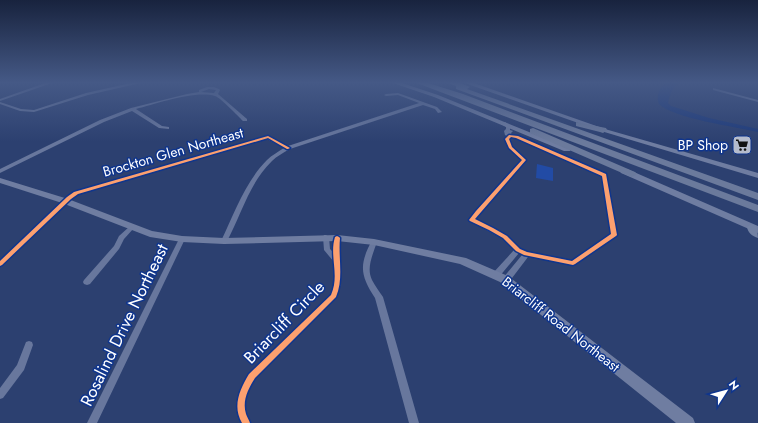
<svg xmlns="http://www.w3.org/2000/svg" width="758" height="423" viewBox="0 0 758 423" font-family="Jost,sans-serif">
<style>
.green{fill:#224ba5}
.water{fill:#1e3b7b}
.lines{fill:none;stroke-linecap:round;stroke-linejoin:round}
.minor{fill:#68779d;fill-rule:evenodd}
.secondary{fill:#6f7da1;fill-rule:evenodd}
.primary{fill:#7281a3;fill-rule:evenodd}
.motorway{fill:#6b7a9c;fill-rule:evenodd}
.cycleway-casing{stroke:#0f358d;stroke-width:3}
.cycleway{fill:#fca06f;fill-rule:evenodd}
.labels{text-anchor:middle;stroke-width:3;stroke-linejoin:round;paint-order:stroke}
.poi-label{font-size:14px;fill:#fff;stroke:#0f358d;text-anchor:end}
.street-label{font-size:14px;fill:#fff;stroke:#0f358d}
.near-street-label{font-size:17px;fill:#fff;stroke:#0f358d}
</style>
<rect width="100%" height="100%" fill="#2c4070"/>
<path class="green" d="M 537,164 L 553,168 L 553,181 L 536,178 Z"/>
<path class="water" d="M 667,82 L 679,82 C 672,88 670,94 668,103 L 671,106 L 709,118 L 758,129 L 758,132 C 737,127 672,118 659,104 C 656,96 659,87 667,82 Z"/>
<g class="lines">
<path class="minor" d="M 48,82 L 55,82 L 0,101 L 0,99 Z
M 135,82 L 145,82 L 88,95 L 34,112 L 20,111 L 0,104 L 0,102 L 21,109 L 34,110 L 86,93 Z
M 207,87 L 214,87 L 219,89 L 220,90 L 218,94 L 247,119 L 247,121 L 243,121 C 238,116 221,98 215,96 C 195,90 156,104 136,109 L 162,126 L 169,127 L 169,129 L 159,128 L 132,111 L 104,122 L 0,173 L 0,169 L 100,120 L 131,108 L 187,94 L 199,92 L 199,90 ZM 209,89 L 216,90 L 214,93 L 201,92 Z
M 713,88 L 758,100 L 758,102 L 713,90 Z
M 398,93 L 437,107 L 442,112 L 438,113 L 435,109 L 423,105 L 290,149 C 283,153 277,156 272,161 C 249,183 241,216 226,243 L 222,243 L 221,241 C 234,214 245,182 267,160 C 272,155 278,152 284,148 L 267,139 L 78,194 L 71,199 L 2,266 L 0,267 L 0,260 L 67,197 L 74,192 L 268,136 L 288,146 L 419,103 L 398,95 L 386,96 L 384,95 L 386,94 Z
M 501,122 L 505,122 L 510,126 L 510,130 L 513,131 L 511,133 L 512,135 L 519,136 L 606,174 L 617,235 L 616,237 L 573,265 L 528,257 L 509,282 L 506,283 L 503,282 L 502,280 L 503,278 L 522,255 L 519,253 L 499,277 L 496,278 L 493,277 L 492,275 L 493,273 L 514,250 L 503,239 L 470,221 L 469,220 L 521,160 L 508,148 L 505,139 L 507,136 L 505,135 L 504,131 L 506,129 L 506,127 L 501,124 ZM 511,138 L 516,138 L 601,176 L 611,234 L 572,260 L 528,252 L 520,248 L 507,235 L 476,219 L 527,160 L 512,146 L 509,139 Z
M 131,226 L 134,228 L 124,239 L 119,249 L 90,284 L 87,285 L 84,284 L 83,282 L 84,280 L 114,246 L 119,236 L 129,227 Z
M 324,235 L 326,235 L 329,237 L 330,249 L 333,252 L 334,238 L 335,236 L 339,236 L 340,238 L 341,283 L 337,297 L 255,379 C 249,389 242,402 247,414 C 248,417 250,420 251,423 L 241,423 C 231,406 239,389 249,373 L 330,295 L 334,283 L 334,262 L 324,250 L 323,237 Z
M 180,237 L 184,237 L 185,239 L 97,423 L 87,423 Z
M 372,240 L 376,240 L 377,242 C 373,254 366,268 372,280 C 375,286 379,291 383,297 L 419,423 L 409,423 L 375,298 C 360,275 359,265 372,240 Z
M 29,341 L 32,342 L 33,345 L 24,370 L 3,398 L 0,399 L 0,388 L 17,365 L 26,342 Z"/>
<path class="secondary" d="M 390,82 L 399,82 L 438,95 L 571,149 L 570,151 L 564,151 L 434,97 Z
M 462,82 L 471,82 L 605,129 L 758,173 L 758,178 L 601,131 Z
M 621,169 L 627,169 L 758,226 L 758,233 L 621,173 L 620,171 Z
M 0,178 L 68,199 L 152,231 L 182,236 L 224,238 L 337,235 L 374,239 L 466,258 L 508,276 L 693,418 L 695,423 L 676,423 L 500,282 L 460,264 L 374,245 L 337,241 L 224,244 L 182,242 L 150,237 L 62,203 L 0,183 Z"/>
<path class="primary" d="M 752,224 L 757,227 L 758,238 C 752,236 748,233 747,227 Z"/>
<path class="motorway" d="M 414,82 L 425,82 L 463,94 L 758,205 L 758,212 Z
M 444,82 L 457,82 L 468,86 L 470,87 L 467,89 L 758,193 L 758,200 L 456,89 L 456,86 Z
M 576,122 L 606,128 L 607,130 L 603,133 L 600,132 L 576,126 Z
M 533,128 L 635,172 L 637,174 L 632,177 L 629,176 L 530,133 L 530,129 Z"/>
<defs>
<path id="cycleway" d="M 509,135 L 518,136 L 606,174 L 617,235 L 616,236 L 575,264 L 573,265 L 524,255 L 516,251 L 503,238 L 489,230 L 470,221 L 469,220 L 476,211 L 522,160 L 509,148 L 505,139 ZM 511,137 L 516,138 L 602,176 L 611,234 L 572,261 L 527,252 L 520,249 L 507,236 L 493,228 L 475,219 L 526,160 L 512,147 L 509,139 Z
M 268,136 L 290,148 L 288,149 L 287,149 L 268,138 L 78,194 L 71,199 L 2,265 L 0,266 L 0,261 L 67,197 L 74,192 Z
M 337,236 L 339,237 L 340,238 C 338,258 344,278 336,297 L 255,378 C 248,389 242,401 246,414 C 247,417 249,420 250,423 L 242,423 C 232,406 240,389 249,374 L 331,295 C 340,275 329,256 335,237 Z"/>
</defs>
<use href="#cycleway" class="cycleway-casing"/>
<use href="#cycleway" class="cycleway"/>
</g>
<linearGradient id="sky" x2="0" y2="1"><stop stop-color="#18233e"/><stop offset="0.58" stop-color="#455986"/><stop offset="1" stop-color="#455986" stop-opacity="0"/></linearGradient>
<rect width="758" height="142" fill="url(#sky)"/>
<defs>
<symbol id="supermarket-square" viewBox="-11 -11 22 22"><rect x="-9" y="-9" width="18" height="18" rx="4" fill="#b5bccd" stroke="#0f358d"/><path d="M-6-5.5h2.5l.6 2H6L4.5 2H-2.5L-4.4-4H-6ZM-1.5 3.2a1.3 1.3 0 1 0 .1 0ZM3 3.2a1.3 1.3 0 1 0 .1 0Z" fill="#111"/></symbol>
</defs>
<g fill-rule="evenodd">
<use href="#supermarket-square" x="731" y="134" width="22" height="22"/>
</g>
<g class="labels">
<g class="poi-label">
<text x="728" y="150">BP Shop</text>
</g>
<g class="street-label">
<text transform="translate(173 152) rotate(-16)" y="5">Brockton Glen Northeast</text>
<text transform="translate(561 324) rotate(38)" y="5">Briarcliff Road Northeast</text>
</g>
<g class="near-street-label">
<text transform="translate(284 322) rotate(-46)" y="6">Briarcliff Circle</text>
<text transform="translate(124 325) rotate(-64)" y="6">Rosalind Drive Northeast</text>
</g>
</g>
<g transform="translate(726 391) rotate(54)" stroke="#0f358d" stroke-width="3" paint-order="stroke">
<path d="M0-3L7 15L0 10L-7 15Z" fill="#ffffff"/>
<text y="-6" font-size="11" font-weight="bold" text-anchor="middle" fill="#ffffff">N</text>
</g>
</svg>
